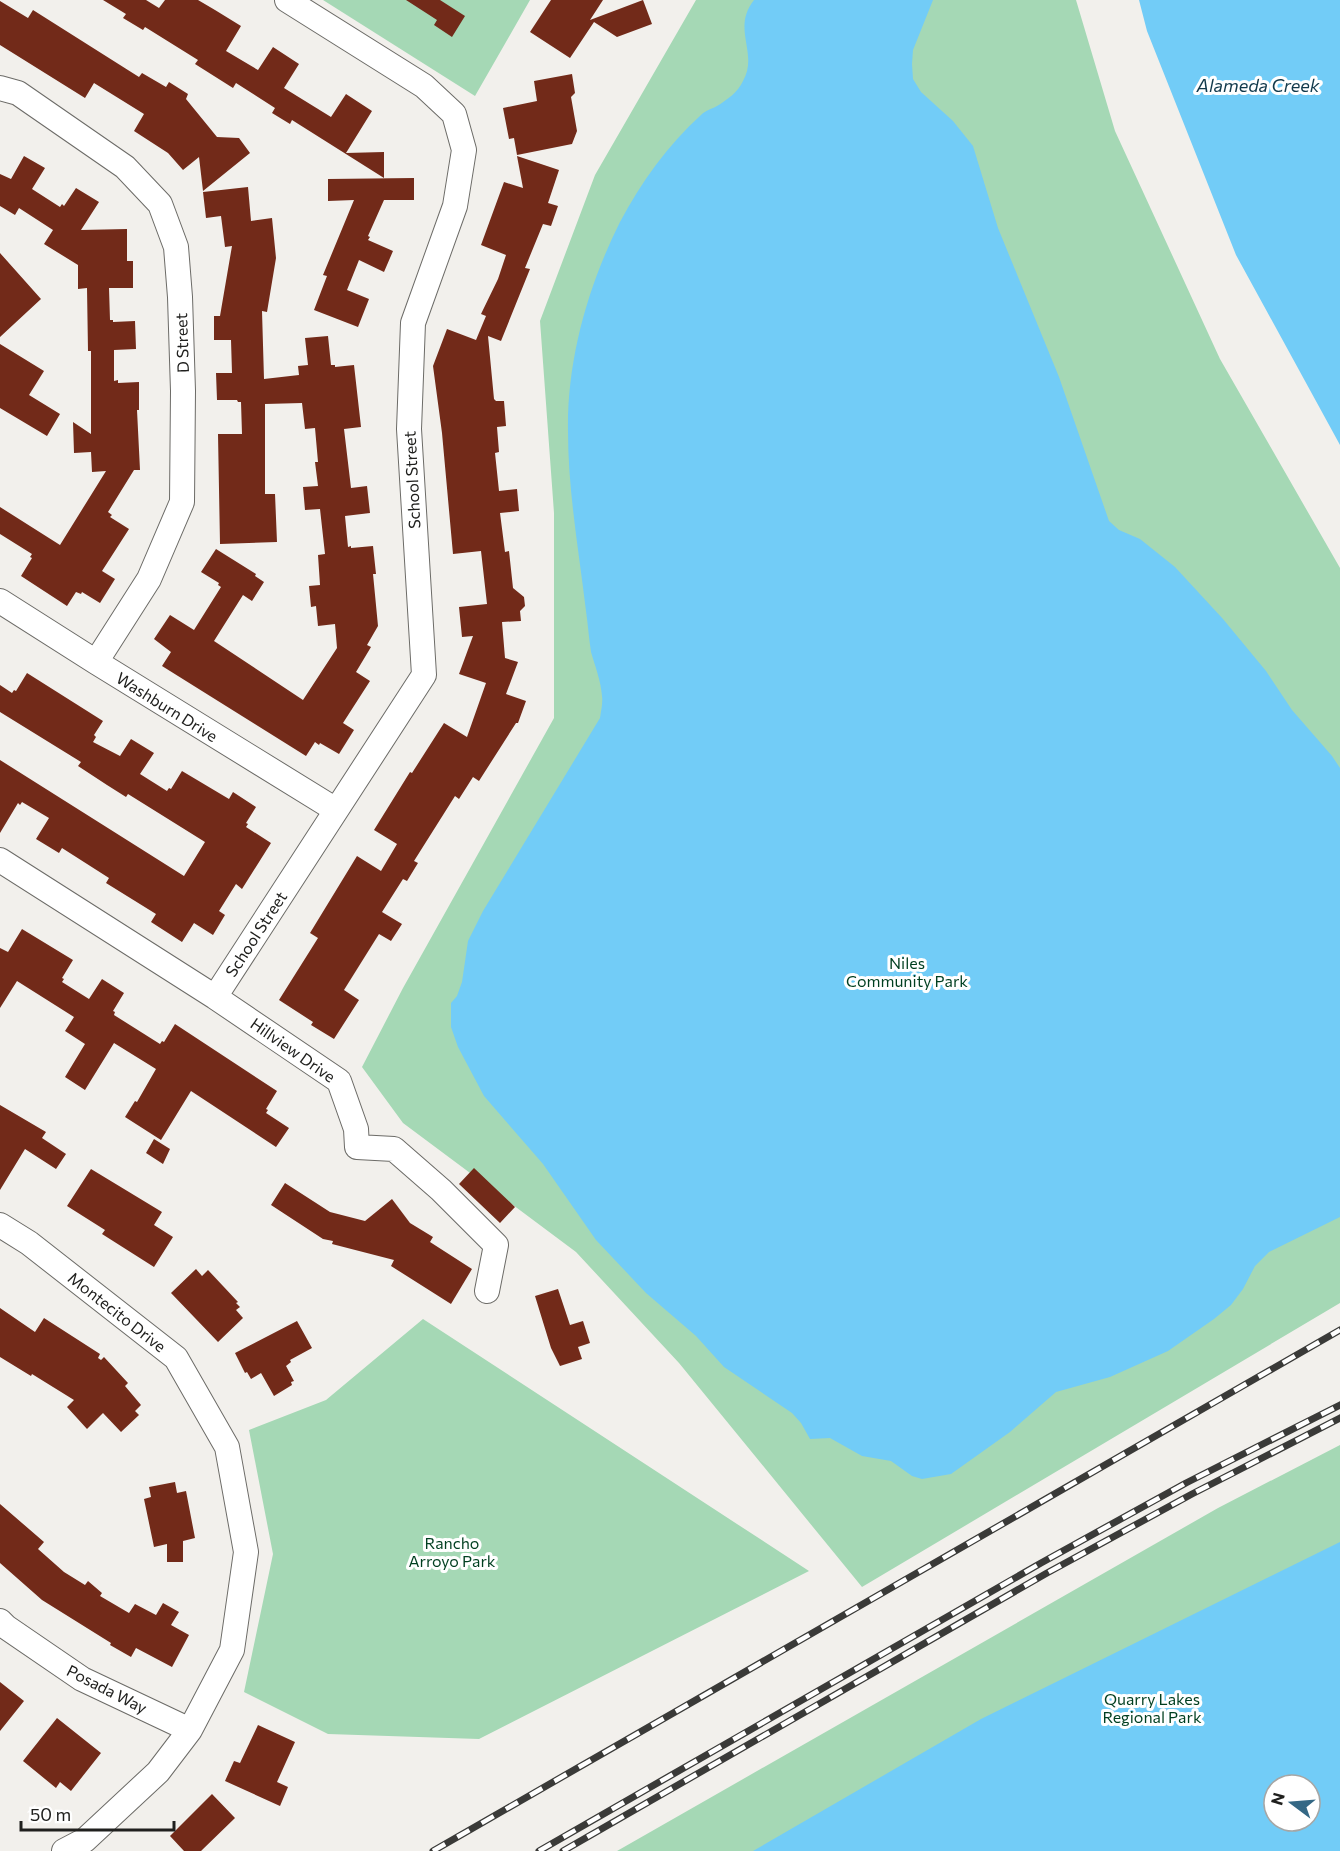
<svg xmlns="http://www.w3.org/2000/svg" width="1340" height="1851" viewBox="0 0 1340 1851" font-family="Commissioner,sans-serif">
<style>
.green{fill:#a5d8b5;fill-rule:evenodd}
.water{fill:#72ccf7;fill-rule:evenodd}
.building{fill:#722a19}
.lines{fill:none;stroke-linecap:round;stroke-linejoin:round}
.street-casing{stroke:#6c6b67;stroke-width:26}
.street{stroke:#fff;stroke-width:24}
.rail-casing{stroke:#3a3a38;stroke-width:7}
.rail{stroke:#fff;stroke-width:4.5;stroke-dasharray:14;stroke-linecap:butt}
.labels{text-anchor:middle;stroke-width:6;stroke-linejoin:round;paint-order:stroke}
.street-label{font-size:16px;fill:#20201e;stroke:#fff}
.park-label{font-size:16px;fill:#003f20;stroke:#fff}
.water-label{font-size:18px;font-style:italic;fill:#11394b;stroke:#fff}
</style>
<rect width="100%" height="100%" fill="#f2f0ec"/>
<path class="green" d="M 323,0 L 530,0 L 475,96 Z
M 696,0 L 1076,0 L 1115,131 L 1220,359 L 1340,568 L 1340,1303 L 862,1587 L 679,1363 L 576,1252 L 403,1123 L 362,1067 L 403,988 L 554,718 L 554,513 L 540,321 L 595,175 Z
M 423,1319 L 809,1571 L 479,1739 L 328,1734 L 244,1692 L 273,1554 L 249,1430 L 326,1400 Z
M 1340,1445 L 1340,1851 L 617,1851 L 1218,1508 ZM 1274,1785 L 1310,1785 L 1310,1821 L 1274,1821 Z"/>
<path class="water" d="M 754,0 L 933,0 L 913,50 L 912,64 L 913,79 L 921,92 L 953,121 L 973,146 L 998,228 L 1059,377 L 1109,521 L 1119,530 L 1140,539 L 1175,567 L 1223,619 L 1266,671 L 1292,710 L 1332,756 L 1340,768 L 1340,1217 L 1269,1252 L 1255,1266 L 1243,1289 L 1231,1305 L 1214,1319 L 1168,1351 L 1110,1377 L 1056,1392 L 1010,1432 L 951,1474 L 922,1479 L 912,1476 L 891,1461 L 862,1456 L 830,1438 L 810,1439 L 801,1423 L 792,1413 L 724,1367 L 696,1336 L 646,1293 L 596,1240 L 543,1164 L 484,1096 L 458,1047 L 451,1027 L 451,1003 L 457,996 L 462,982 L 468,941 L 483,911 L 600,718 C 601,711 603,703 602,696 C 601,681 595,666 591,652 C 589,639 588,625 586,611 C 579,552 568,491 568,431 C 567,359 588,286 620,222 C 641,182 668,145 701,115 C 706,110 712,109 717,106 C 727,100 738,92 743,81 C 759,53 731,29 754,0 Z
M 1139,0 L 1340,0 L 1340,445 L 1236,255 L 1147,31 Z
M 1340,1542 L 1340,1851 L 753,1851 L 981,1719 ZM 1274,1785 L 1310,1785 L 1310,1821 L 1274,1821 Z"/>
<path class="building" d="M 103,0 L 146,0 L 159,8 L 165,0 L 198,0 L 215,10 L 241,26 L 226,51 L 258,70 L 273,47 L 299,64 L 284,88 L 331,117 L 346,94 L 372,111 L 346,153 L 384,152 L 384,178 L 292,120 L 290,124 L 272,113 L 275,108 L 236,83 L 233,88 L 195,64 L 198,60 L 145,27 L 143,30 L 123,18 L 126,14 Z
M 406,0 L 440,0 L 465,16 L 452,37 L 434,25 L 437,20 Z
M 551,0 L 603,0 L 590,20 L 643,0 L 652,24 L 617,37 L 594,22 L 570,58 L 530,32 Z
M 0,1 L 28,18 L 33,10 L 139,77 L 142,73 L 166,87 L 169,82 L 188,94 L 186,99 L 217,137 L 239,138 L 250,153 L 203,191 L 199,157 L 183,170 L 168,153 L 134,131 L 144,114 L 94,83 L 85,98 L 0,45 Z
M 572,74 L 575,93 L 571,97 L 577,131 L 572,144 L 517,155 L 514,138 L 509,139 L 503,108 L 537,101 L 534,81 Z
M 24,156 L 45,168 L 32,189 L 60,207 L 62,204 L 64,206 L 76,188 L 99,202 L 81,230 L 127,229 L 127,261 L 133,261 L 133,288 L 109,288 L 110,320 L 113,320 L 113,322 L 135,321 L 136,349 L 114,350 L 114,381 L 118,380 L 118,383 L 139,382 L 139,410 L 137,410 L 140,470 L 134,470 L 108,512 L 112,515 L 110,517 L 129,529 L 102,571 L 115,579 L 100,603 L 82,592 L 81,594 L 76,592 L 67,606 L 21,576 L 32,558 L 30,557 L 32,554 L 0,534 L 0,507 L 60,545 L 106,471 L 92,472 L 91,452 L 74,453 L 73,422 L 91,434 L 91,351 L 88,351 L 87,288 L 78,289 L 78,265 L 44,244 L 53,230 L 19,208 L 15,215 L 0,206 L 0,174 L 11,179 Z
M 517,156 L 559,170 L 548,203 L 558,206 L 551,226 L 543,224 L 525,268 L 530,269 L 501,341 L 488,336 L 494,399 L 496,401 L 504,401 L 506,426 L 497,427 L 499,452 L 495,453 L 499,491 L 517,489 L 519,511 L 500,513 L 505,552 L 509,551 L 513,588 L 524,597 L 525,606 L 520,611 L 521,621 L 502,622 L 505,658 L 518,662 L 506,694 L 526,701 L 518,723 L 516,723 L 479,781 L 473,777 L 459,799 L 455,796 L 414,861 L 418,863 L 407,881 L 403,879 L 382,912 L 402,924 L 391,941 L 379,934 L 344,990 L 359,1000 L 334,1039 L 311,1025 L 313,1022 L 279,1000 L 318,938 L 310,933 L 357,856 L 381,871 L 397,844 L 374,830 L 410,772 L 412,773 L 444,723 L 467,737 L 486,683 L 459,674 L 473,636 L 462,637 L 459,607 L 487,604 L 481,551 L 453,554 L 442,433 L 433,366 L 447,329 L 476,340 L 486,316 L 481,314 L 498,279 L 506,255 L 481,245 L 504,182 L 523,188 Z
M 414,178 L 414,200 L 384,200 L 368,236 L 370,237 L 368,240 L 393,251 L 384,272 L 359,260 L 347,290 L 369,299 L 358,327 L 314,310 L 327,276 L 323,275 L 354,200 L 328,201 L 328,179 Z
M 248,187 L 251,221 L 272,218 L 276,258 L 267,312 L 262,311 L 264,379 L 299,375 L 298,366 L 308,365 L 305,338 L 328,336 L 331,365 L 335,365 L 335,367 L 354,365 L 361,427 L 344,429 L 351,488 L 367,486 L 370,513 L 345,516 L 348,547 L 351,546 L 351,548 L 373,546 L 376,574 L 373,574 L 378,626 L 367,645 L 371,647 L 356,672 L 370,681 L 343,723 L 354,730 L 339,754 L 320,743 L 319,745 L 315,742 L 306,756 L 162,666 L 171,652 L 154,639 L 170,615 L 194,630 L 221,587 L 218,585 L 219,583 L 201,572 L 216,549 L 256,574 L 255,576 L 264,582 L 252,601 L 243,595 L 214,641 L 303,700 L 337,648 L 335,624 L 318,626 L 316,606 L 311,607 L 309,586 L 320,585 L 318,555 L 325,554 L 320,509 L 305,510 L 303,487 L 318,486 L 315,462 L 318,462 L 315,428 L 305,429 L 302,403 L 265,404 L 265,494 L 275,494 L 277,542 L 220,544 L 218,434 L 242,434 L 241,402 L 238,402 L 237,400 L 217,400 L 216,373 L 232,373 L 231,340 L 214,340 L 214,316 L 220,316 L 232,246 L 225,247 L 221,216 L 206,218 L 203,192 Z
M 0,253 L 41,299 L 0,337 Z
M 0,344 L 44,371 L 29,395 L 60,414 L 47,436 L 0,408 Z
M 27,673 L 103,721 L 94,735 L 96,737 L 93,742 L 120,756 L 131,739 L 154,753 L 140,774 L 167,791 L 169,788 L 171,789 L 182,771 L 229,799 L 233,792 L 256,807 L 246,823 L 248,824 L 246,827 L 271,843 L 242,889 L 236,884 L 219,911 L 225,915 L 213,935 L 194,923 L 182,942 L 151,922 L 156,914 L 106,883 L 109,878 L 62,848 L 59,853 L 36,839 L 49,818 L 22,802 L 20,805 L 18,803 L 0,833 L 0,760 L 184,876 L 205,842 L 128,794 L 126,797 L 107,785 L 78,766 L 81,762 L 0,712 L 0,685 L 12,693 L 14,690 L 16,691 Z
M 22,929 L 73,960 L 62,978 L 64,979 L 62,982 L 89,999 L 102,979 L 124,993 L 113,1011 L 115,1012 L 114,1015 L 160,1044 L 162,1041 L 164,1042 L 175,1024 L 277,1091 L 266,1109 L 268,1110 L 266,1113 L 289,1128 L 276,1147 L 191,1091 L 161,1140 L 125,1117 L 135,1101 L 137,1102 L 156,1069 L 114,1043 L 85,1090 L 65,1077 L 85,1044 L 65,1031 L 74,1017 L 17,981 L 0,1008 L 0,948 L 8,952 Z
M 0,1105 L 46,1132 L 42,1138 L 66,1154 L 56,1169 L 25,1149 L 0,1190 Z
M 154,1139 L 170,1149 L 163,1164 L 146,1153 Z
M 474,1168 L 515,1207 L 500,1223 L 459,1184 Z
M 91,1169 L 162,1212 L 154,1225 L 173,1237 L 154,1267 L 102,1234 L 105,1230 L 67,1206 Z
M 285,1183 L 330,1212 L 365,1221 L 392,1199 L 410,1223 L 433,1237 L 430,1242 L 472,1269 L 451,1304 L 391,1266 L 394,1260 L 332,1244 L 333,1241 L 323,1239 L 271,1205 Z
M 196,1269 L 202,1276 L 208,1270 L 238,1302 L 236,1303 L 240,1307 L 236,1310 L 243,1318 L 218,1342 L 171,1293 Z
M 558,1289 L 570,1325 L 583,1321 L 590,1343 L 578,1347 L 582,1359 L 560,1366 L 551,1348 L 535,1296 Z
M 0,1308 L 35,1332 L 44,1318 L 100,1354 L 98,1358 L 101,1360 L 104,1357 L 128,1383 L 125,1386 L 141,1405 L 135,1411 L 139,1415 L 121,1432 L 103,1413 L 87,1429 L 67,1407 L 74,1400 L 32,1374 L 31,1376 L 0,1357 Z
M 297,1321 L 312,1348 L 290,1360 L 291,1362 L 286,1366 L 294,1381 L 291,1382 L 292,1385 L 274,1396 L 261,1373 L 251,1379 L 247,1372 L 245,1373 L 235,1353 Z
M 175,1482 L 177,1493 L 186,1491 L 195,1538 L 183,1541 L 183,1562 L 167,1562 L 167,1544 L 154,1547 L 144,1499 L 151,1497 L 149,1487 Z
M 0,1504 L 44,1542 L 38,1549 L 64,1572 L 85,1585 L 88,1581 L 102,1593 L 100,1596 L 129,1613 L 135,1604 L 156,1615 L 163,1603 L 179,1612 L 171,1625 L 189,1635 L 172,1667 L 136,1648 L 131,1657 L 110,1645 L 111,1643 L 42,1600 L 0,1563 Z
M 0,1682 L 24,1701 L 0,1731 Z
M 57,1718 L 101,1753 L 71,1791 L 60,1782 L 56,1788 L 23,1761 Z
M 258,1725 L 295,1742 L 277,1782 L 288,1787 L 280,1806 L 225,1781 L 234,1761 L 240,1763 Z
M 212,1794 L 235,1818 L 201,1851 L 184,1851 L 170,1836 Z"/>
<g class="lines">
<defs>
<path id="street" d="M 0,88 L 18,93 L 125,167 L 160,204 L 176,247 L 180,297 L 183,391 L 182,502 L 149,579 L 96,662
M 0,601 L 96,662 L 336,810
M 0,860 L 215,997 L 339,1081 L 356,1129 L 357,1147 L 394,1149 L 441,1190 L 496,1245 L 487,1291
M 215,997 L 424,675 L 409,429 L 413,323 L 455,206 L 464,150 L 454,114 L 424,86 L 287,0
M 0,1225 L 29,1243 L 176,1358 L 227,1447 L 246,1552 L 232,1650 L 190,1730 L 158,1772 L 85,1840 L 64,1851
M 0,1621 L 6,1627 L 82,1679 L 190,1730"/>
</defs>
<use href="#street" class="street-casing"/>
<use href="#street" class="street"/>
<defs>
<path id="rail" d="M 433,1851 L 1340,1330
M 539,1851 L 1041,1563 L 1186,1483 L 1340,1405
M 563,1851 L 1047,1573 L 1192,1494 L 1340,1418"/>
</defs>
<use href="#rail" class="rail-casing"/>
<use href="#rail" class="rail"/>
</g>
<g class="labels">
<g class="street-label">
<text transform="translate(182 343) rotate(-92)" y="6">D Street</text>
<text transform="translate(412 480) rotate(-93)" y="6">School Street</text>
<text transform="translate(167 707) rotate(32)" y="6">Washburn Drive</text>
<text transform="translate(256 934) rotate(-57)" y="6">School Street</text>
<text transform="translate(293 1050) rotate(35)" y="6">Hillview Drive</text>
<text transform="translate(117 1312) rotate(38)" y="6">Montecito Drive</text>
<text transform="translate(107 1689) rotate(27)" y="6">Posada Way</text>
</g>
<g class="park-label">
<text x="907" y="969">Niles<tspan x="907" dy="18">Community Park</tspan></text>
<text x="452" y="1549">Rancho<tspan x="452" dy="18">Arroyo Park</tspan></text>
<text x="1152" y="1705">Quarry Lakes<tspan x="1152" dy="18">Regional Park</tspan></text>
</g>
<g class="water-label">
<text x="1258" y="92">Alameda Creek</text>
</g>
</g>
<g transform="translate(1292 1803) rotate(286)"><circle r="28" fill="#ffffff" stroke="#a6a6a5" stroke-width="1.5"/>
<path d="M0-4.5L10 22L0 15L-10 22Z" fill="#356885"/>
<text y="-9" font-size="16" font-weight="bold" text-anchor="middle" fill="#20201e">N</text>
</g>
<path d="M21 1821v9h153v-9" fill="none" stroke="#20201e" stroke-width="3"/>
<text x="30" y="1821" font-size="18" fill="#20201e" stroke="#ffffff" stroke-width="4.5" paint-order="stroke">50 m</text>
</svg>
